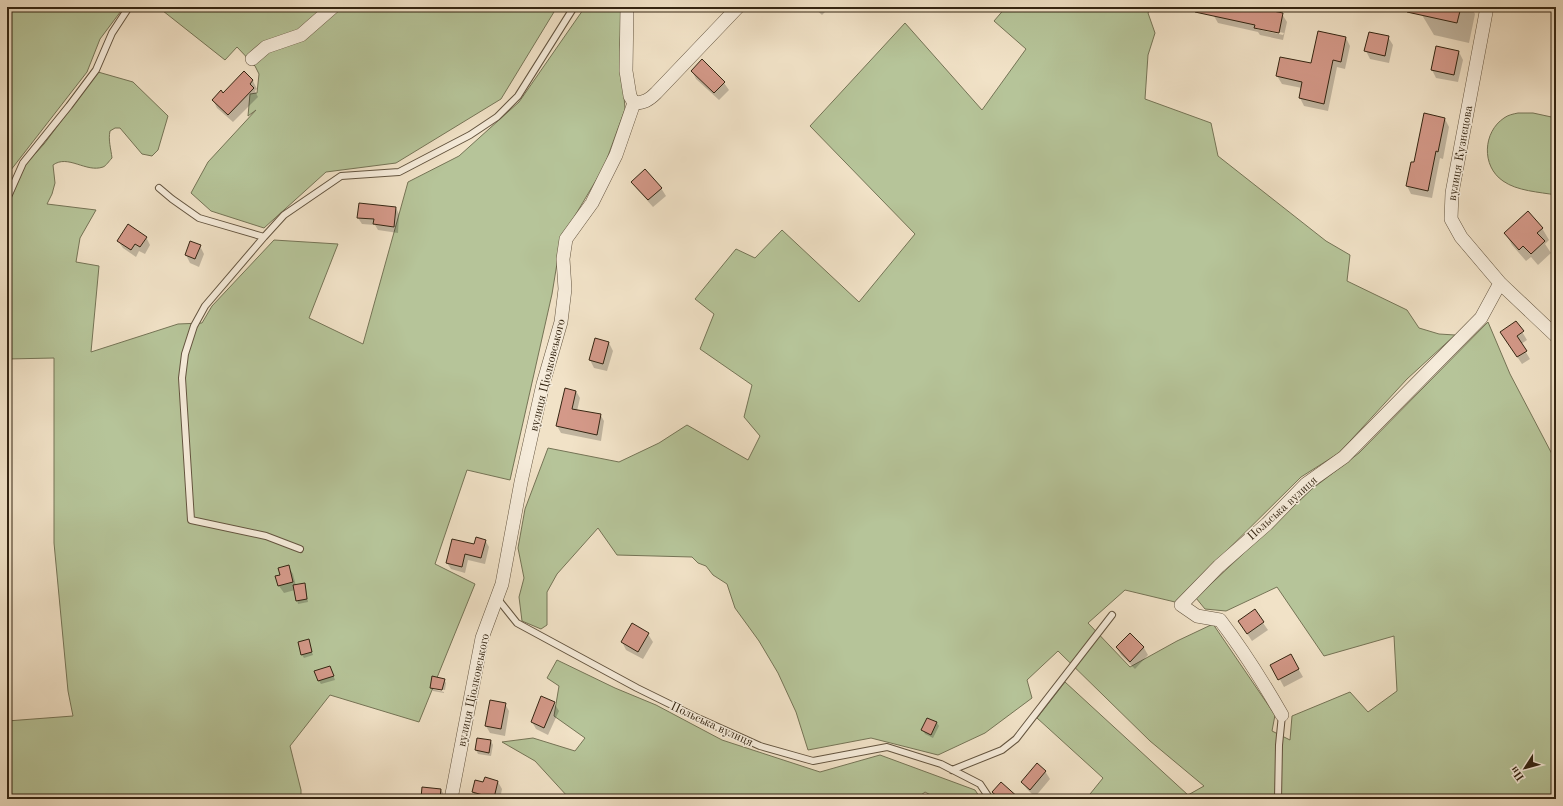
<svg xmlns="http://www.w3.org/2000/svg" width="1563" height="806" viewBox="0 0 1563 806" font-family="'Old Standard TT',serif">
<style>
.green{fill:#b6c499;stroke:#757456}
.shadow{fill:#0003;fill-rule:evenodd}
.building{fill:#d49989;stroke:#342512}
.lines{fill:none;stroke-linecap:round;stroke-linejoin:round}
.lane-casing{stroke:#63543f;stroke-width:8}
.street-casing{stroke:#63543f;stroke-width:14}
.lane{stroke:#f6ecdb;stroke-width:6}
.street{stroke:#f6ecdb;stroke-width:13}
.labels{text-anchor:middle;stroke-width:3;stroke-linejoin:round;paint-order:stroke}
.street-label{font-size:12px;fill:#342512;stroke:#f6ecdb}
</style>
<rect width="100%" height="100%" fill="#f1e2c7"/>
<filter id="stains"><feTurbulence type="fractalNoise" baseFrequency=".005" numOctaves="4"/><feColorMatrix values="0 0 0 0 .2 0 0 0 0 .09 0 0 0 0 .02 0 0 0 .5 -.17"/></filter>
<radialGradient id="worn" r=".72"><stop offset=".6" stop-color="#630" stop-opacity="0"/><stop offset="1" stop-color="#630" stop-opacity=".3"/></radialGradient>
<path class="green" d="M 7,7 L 124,7 L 100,39 L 87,72 L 7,175 Z
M 158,7 L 557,7 L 501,99 L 396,163 L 326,172 L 264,228 L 211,211 L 191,193 L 208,162 L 256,110 L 248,116 L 250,94 L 257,93 L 259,74 L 255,66 L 237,47 L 225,60 Z
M 585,7 L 622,7 L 620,45 L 625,109 L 604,167 L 561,239 L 552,294 L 510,480 L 467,470 L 435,564 L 475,584 L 419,722 L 330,695 L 290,746 L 301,790 L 301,799 L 7,799 L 7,721 L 73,716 L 68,691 L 54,543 L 54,358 L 7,359 L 7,198 L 12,196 L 25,165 L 44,144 L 98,72 L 133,82 L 168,116 L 158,150 L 152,156 L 142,154 L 120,128 L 115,128 L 110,131 C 108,140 111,149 112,158 C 109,161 106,166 103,167 C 86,173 68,154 53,165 L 55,183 L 52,194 L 47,204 L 96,210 L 80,238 L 76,262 L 99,266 L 91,352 L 178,324 L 202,323 L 212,306 L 274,240 L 338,244 L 309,318 L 363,344 L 408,182 L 459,156 L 519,102 Z
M 1006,7 L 1151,7 L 1148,13 L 1155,33 L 1148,55 L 1145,99 L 1211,123 L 1218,156 L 1326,241 L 1350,255 L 1347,281 L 1407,310 L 1419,328 L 1439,334 L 1455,335 L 1407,379 L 1339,453 L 1301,477 L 1175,602 L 1125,590 L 1088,623 L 1130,667 L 1177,641 L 1213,624 L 1275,715 L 1272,731 L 1290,740 L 1292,716 L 1350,692 L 1368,712 L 1397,691 L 1394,636 L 1324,656 L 1277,587 L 1226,611 L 1205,609 L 1196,598 L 1312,489 L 1359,453 L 1488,322 L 1510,374 L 1552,454 L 1556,455 L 1556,799 L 1086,799 L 1103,778 L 1037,718 L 1065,682 L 1188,795 L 1204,786 L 1150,741 L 1058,651 L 1027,680 L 1032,698 L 985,733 L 938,755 L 871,738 L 808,750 L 796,712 L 778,673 L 759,641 L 735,608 L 727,584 L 713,575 L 706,566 L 698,563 L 692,557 L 617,555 L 598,528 L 557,574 L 547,592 L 547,625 L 541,629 L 522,621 L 519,597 L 524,578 L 518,548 L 525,509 L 548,448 L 619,462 L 659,443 L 687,425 L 748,460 L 760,436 L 744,417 L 752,385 L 700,349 L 714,314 L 695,299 L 736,249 L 755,258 L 782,230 L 859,302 L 915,234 L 810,126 L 905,23 L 982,110 L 1026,49 L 994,21 Z
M 1518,113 L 1533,113 L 1556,118 L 1556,195 C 1539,192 1517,191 1503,181 C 1481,166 1483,132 1504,118 C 1508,115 1513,114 1518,113 Z
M 557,660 L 615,688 L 656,705 L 722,740 L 820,772 L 880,755 L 975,790 L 981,799 L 938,799 L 925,792 L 916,799 L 567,799 L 568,797 L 535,761 L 502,742 L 533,738 L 575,751 L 585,738 L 554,716 L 559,686 L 547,678 Z"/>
<path class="shadow" d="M 813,7 L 830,7 L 822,15 Z
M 1216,7 L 1248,7 L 1282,14 L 1287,22 L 1283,40 L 1260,35 L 1258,32 L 1218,23 L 1214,16 ZM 1256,27 L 1284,33 L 1283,35 L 1256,29 Z
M 1316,7 L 1328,7 L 1328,9 Z
M 1423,7 L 1471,7 L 1475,14 L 1469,43 L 1434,35 L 1422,15 Z
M 1388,37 L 1393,45 L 1389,63 L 1370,59 L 1366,51 Z
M 1346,38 L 1350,46 L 1345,69 L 1337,67 L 1328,111 L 1304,106 L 1300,98 L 1302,88 L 1282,84 L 1277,76 L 1312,64 Z
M 1437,47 L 1459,52 L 1463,60 L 1458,82 L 1436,78 L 1432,70 Z
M 692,71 L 724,83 L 729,90 L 719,100 L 696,79 Z
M 244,73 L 253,81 L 257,89 L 255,91 L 258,97 L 233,122 L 217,108 L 213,100 L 223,94 Z
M 1425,115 L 1445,119 L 1449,127 L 1443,159 L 1440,158 L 1432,198 L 1411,194 L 1407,186 L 1415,163 Z
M 633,182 L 661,188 L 666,196 L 653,207 L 637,189 Z
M 396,208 L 399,214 L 398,233 L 378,230 L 375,225 L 362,224 L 358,218 Z
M 1542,228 L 1549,240 L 1545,244 L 1551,253 L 1538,265 L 1531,257 L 1526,261 L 1512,245 L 1505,233 Z
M 146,237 L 150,245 L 145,254 L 139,251 L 136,257 L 123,248 L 118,241 Z
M 191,242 L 200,246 L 204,254 L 199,267 L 190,263 L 186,255 Z
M 1516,322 L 1527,340 L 1521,344 L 1530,359 L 1522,364 L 1506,340 Z
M 609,343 L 613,351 L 607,371 L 594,368 L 590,360 Z
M 576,391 L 580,398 L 577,411 L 600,414 L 604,421 L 601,441 L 561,433 L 557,426 Z
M 485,540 L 489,547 L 485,564 L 468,560 L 465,573 L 451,569 L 447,563 L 475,545 Z
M 288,566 L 293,574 L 296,586 L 304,585 L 306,588 L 308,602 L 298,604 L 295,590 L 284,593 L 279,586 L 277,577 L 281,575 Z
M 1254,610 L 1268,630 L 1252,641 L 1244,629 Z
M 648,634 L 653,642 L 643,659 L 626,650 L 622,642 Z
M 1130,634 L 1144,648 L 1148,655 L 1135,669 L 1121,655 L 1117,648 Z
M 308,641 L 313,655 L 304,658 L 302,655 Z
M 1295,663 L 1303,677 L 1284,687 L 1272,665 Z
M 330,667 L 335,680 L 321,684 L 319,681 Z
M 444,680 L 446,683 L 445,690 L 432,687 L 432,689 L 444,692 L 444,693 L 433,691 L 431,688 Z
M 554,703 L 559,711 L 548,735 L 536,729 L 532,722 Z
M 505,704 L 509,711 L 505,736 L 490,733 L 486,726 Z
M 937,723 L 939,726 L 933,738 L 925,734 L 923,730 Z
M 477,739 L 491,741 L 493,745 L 491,756 L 478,754 L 476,750 Z
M 1045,771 L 1050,779 L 1035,797 L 1027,789 L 1022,782 Z
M 498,782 L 502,789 L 500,799 L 477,799 L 473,792 L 484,783 Z
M 441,790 L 443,793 L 442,799 L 422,798 Z"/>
<path class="building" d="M 1195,7 L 1253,7 L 1283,13 L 1279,33 L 1254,28 L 1255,25 L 1195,12 Z
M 1408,7 L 1461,7 L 1457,23 L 1407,12 Z
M 1318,31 L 1346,37 L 1341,62 L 1333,60 L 1324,104 L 1299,98 L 1302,82 L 1276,76 L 1280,57 L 1311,63 Z
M 1369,32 L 1389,36 L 1385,56 L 1364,51 Z
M 1436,46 L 1459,51 L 1454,75 L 1431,70 Z
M 702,59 L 725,82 L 714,93 L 691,71 Z
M 244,71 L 253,80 L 250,84 L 254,88 L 228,115 L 212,100 L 221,90 L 223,93 Z
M 1424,113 L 1445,118 L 1438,152 L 1436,151 L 1428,191 L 1406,186 L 1411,162 L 1414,162 Z
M 645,169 L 662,188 L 648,200 L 631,182 Z
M 359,203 L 396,207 L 394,227 L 373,224 L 374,219 L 357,218 Z
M 1528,211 L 1543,228 L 1537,233 L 1545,241 L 1531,254 L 1523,246 L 1519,250 L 1504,233 Z
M 128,224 L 147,237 L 140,247 L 135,244 L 131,250 L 117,241 Z
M 190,241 L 201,245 L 195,259 L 185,255 Z
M 1516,321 L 1524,331 L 1517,336 L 1527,351 L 1517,357 L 1500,332 Z
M 595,338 L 609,342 L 603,364 L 589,360 Z
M 565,388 L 576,391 L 572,409 L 601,414 L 597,435 L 556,426 Z
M 476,537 L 486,540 L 481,558 L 465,554 L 462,567 L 446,563 L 452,539 L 474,544 Z
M 289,565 L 293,582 L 278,586 L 275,576 L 280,575 L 278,568 Z
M 305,583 L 307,599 L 296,601 L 293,585 Z
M 1255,609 L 1264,622 L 1247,634 L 1238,621 Z
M 632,623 L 649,633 L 638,652 L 621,642 Z
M 1130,633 L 1144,647 L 1130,662 L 1116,647 Z
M 309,639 L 312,652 L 301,655 L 298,642 Z
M 1291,654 L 1299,669 L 1278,680 L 1270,665 Z
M 330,666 L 334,676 L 318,681 L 314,671 Z
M 432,676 L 445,679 L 442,690 L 430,688 Z
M 541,696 L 555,702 L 544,728 L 531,722 Z
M 490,700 L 506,703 L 501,729 L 485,726 Z
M 927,718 L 937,722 L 931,735 L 921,730 Z
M 477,738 L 491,740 L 489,753 L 475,750 Z
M 1037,763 L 1046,771 L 1030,790 L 1021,782 Z
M 485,777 L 498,781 L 494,798 L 472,792 L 475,780 L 483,782 Z
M 1001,782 L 1020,799 L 1000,799 L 992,792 Z
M 422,787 L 441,789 L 440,799 L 421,798 Z"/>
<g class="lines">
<defs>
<path id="lane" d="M 159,188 L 172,199 L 199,218 L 264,237 L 284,215 L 341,176 L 399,172 L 470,135 L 497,117 L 518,96 L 574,7
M 7,199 L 23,163 L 69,106 L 96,70 L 112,33 L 129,7
M 264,237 L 205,306 L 194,326 L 185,354 L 182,378 L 191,520 L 266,536 L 300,549
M 497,598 L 517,623 L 637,688 L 700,719 L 760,746 L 813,761 L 887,747 L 941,764 L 980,784 L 990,799
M 952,770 L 1002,750 L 1016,739 L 1112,615
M 1278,799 L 1279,745 L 1282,715"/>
<path id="street" d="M 627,7 L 626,71 L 630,96 L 634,103
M 1487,7 L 1452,193 L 1451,219 L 1461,237 L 1500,283 L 1556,336
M 252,59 L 266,47 L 301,35 L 333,7
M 1282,715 C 1263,682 1243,650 1220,620 L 1197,616 L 1181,605 L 1219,566 L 1267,524 L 1306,484 L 1344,457 L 1481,318 L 1500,283
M 451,799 L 482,638 L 502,584 L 521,482 L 543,384 L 561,322 L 565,289 L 563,259 L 566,239 L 592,203 L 616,155 L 634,103 C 644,103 649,100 656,93 L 738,7"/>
</defs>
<use href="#lane" class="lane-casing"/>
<use href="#street" class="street-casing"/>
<use href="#lane" class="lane"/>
<use href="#street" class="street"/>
</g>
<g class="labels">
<g class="street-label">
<text transform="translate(1460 153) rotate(-80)" y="4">вулиця Кузнєцова</text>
<text transform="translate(547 375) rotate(-76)" y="4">вулиця Ціолковського</text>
<text transform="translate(1282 508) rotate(-42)" y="4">Польська вулиця</text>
<text transform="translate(473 690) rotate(-78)" y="4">вулиця Ціолковського</text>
<text transform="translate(712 724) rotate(25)" y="4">Польська вулиця</text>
</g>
</g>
<rect width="1563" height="806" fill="none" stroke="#f1e2c7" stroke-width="24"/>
<rect x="8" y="8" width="1547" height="790" fill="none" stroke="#342512" stroke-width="2"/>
<rect x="12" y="12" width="1539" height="782" fill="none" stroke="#342512"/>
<g transform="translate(1525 768) rotate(234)" stroke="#f6ecdb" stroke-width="3" paint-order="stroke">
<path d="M0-3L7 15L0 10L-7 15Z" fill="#342512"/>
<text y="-6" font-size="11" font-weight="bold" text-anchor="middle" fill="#342512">Пн</text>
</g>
<rect width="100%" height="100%" filter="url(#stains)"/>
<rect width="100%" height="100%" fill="url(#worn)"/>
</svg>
